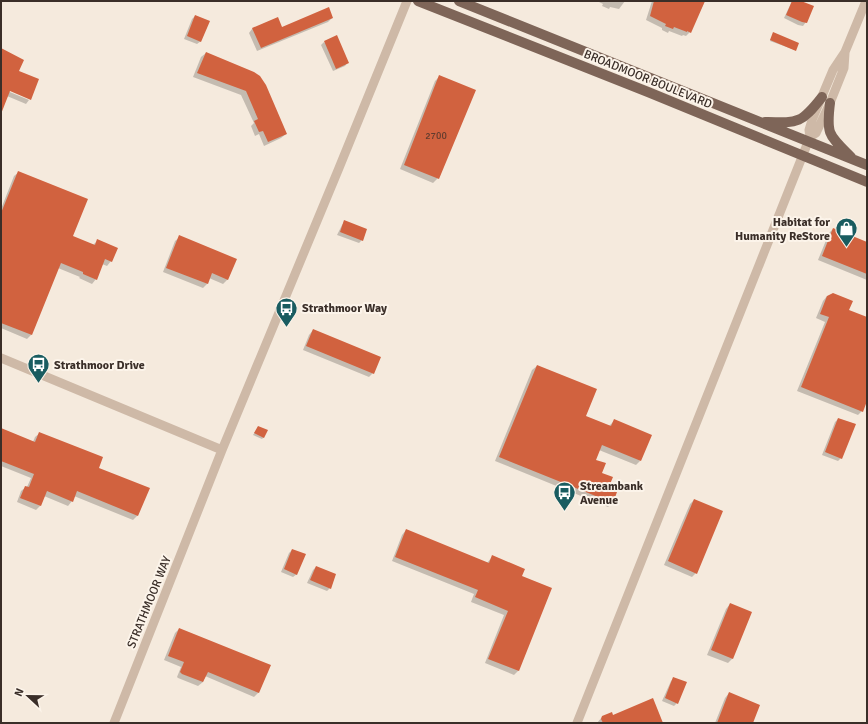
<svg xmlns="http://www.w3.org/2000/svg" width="868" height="724" viewBox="0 0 868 724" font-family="Signika,sans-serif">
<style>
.shadow{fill:#0003}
.building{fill:#d1623f}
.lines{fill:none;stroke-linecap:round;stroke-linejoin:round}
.minor{stroke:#ceb9a7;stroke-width:9}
.major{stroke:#7e6558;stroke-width:10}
.labels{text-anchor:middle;stroke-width:4;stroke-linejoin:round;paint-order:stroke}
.number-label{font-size:10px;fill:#603b2e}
.street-label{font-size:12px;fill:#3a2e28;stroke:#fcf4ea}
.poi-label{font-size:12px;font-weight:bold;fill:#3a2e28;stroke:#fcf4ea;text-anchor:start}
</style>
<rect width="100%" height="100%" fill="#f5eadd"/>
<path class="shadow" d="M 597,1 L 625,1 L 619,9 L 610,7 L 609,9 L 602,6 L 603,4 Z
M 652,1 L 705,1 L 690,32 L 686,36 L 683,35 L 682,36 L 669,31 L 668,33 L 662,30 L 662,28 L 646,20 Z
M 792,1 L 798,1 L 806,22 L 803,26 L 798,25 L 784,18 Z
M 195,16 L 201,41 L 197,44 L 184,39 L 192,19 Z
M 277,18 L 282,28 L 332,18 L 328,22 L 257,51 L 249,33 L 252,29 Z
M 773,34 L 795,50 L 770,41 Z
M 324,42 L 348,62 L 345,66 L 333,71 L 321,45 Z
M 1,49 L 18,71 L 30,99 L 6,88 L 5,90 L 29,100 L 26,104 L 7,96 L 1,111 Z
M 206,53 L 253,73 L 286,134 L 281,138 L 264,146 L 259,134 L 255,136 L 251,126 L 254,123 L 241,95 L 193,77 L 201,57 Z
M 440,76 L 438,178 L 433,183 L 400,169 L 435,81 Z
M 19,172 L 71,236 L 93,245 L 97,241 L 111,261 L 107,266 L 102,264 L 96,279 L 92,284 L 79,278 L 80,277 L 58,268 L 31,335 L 27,339 L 1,328 L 1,209 L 14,176 Z
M 345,221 L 362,240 L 359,243 L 337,235 L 342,225 Z
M 833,229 L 867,243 L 867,280 L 818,260 L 829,233 Z
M 180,237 L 228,279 L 223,284 L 209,278 L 207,284 L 203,288 L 163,272 L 175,241 Z
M 827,296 L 848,311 L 867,318 L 867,399 L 862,411 L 858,415 L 797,391 L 825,322 L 816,318 L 823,301 Z
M 313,330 L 373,373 L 369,377 L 303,350 L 309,335 Z
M 537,366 L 585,417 L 609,426 L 614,421 L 640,461 L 636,465 L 599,450 L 595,460 L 612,503 L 608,507 L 495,461 L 532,370 Z
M 838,419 L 841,458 L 838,461 L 822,455 L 835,422 Z
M 258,427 L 264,437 L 262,439 L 253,435 Z
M 1,429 L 33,442 L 35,437 L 40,433 L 97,468 L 148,489 L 137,516 L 133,520 L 74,496 L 72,501 L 68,506 L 44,496 L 40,506 L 36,510 L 17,502 L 21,491 L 26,487 L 27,487 L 31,478 L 1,466 Z
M 694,500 L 696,573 L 692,577 L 664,565 L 690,504 Z
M 406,530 L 487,563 L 492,557 L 521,577 L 518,671 L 514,675 L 485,663 L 504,615 L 471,602 L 474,594 L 392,561 L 402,535 Z
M 292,550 L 297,574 L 293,577 L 281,572 L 289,553 Z
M 316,567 L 330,588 L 327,591 L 307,583 L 313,570 Z
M 730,604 L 751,613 L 732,659 L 728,663 L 707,655 L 726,609 Z
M 179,629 L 259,692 L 254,697 L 205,676 L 203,682 L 198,686 L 178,678 L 177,677 L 181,667 L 164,660 L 175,633 Z
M 674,678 L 677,703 L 674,706 L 662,701 L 671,681 Z
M 729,693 L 752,723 L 715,723 L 725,698 Z
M 613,716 L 662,723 L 597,723 L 602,717 Z"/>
<path class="building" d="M 654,1 L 705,1 L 691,33 L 687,31 L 687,32 L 674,27 L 673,29 L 665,26 L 666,24 L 650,16 Z
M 792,1 L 801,1 L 814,6 L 807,23 L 802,22 L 786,15 Z
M 329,7 L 333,18 L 261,48 L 252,28 L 278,17 L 282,27 Z
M 195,15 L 210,21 L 201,42 L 187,36 Z
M 773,32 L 799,43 L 796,51 L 770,40 Z
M 337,35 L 349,63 L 336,69 L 324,41 Z
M 1,48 L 24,60 L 19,71 L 39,79 L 31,100 L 10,91 L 1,114 Z
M 206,52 L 254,72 L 260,76 L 266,85 L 287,134 L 268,142 L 263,131 L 259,132 L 254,121 L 258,119 L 246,91 L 197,73 Z
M 439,75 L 476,90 L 439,179 L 404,165 Z
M 18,171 L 88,199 L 73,236 L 95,245 L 97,239 L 118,248 L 112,262 L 105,259 L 97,280 L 83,274 L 83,272 L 61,263 L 32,335 L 1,323 L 1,213 Z
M 344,220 L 367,229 L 363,241 L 340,232 Z
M 833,228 L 867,242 L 867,274 L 822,256 Z
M 179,235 L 237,259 L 228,280 L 212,273 L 208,284 L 166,268 Z
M 833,293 L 853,301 L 849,310 L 867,317 L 867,401 L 863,412 L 801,387 L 829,317 L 820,314 L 827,296 Z
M 313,329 L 381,357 L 374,374 L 306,346 Z
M 537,365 L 597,389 L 586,416 L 611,426 L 614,419 L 652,435 L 641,461 L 602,445 L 596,460 L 606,463 L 602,473 L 613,477 L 608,489 L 617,492 L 613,503 L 499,457 Z
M 838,418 L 856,424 L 842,459 L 825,452 Z
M 258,426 L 268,430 L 264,438 L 254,433 Z
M 1,428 L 35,442 L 39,432 L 103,457 L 99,468 L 150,488 L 138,516 L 77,491 L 73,502 L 47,491 L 41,506 L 20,498 L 25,486 L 29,487 L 34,474 L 1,461 Z
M 694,499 L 723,511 L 697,574 L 668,561 Z
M 406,529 L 489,563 L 492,555 L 525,569 L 522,576 L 552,588 L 519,671 L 488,659 L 508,611 L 475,597 L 478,590 L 395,557 Z
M 292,549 L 306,554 L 297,575 L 284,569 Z
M 316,566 L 336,574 L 331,589 L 310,580 Z
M 730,603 L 752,612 L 733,659 L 711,650 Z
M 179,628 L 271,665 L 259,693 L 208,672 L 203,682 L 182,674 L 180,672 L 184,662 L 168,656 Z
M 673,677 L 687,682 L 678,704 L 665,698 Z
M 729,692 L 760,705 L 753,723 L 717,723 Z
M 653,698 L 663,723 L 603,723 L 601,719 L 602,716 L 612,712 L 613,715 Z"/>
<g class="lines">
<path class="minor" d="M 810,137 L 816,133 L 830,103 L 844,68 L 845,53
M 1,358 L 222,450
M 114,723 L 222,450 L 339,168 L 407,1
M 577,723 L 808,142 L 810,137 L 809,130 L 812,120 L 833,70 L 845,52 L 866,1"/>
<path class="major" d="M 418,1 L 648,92 L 867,182
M 459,1 L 867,165
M 830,103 C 826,135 829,135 851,157
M 765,122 C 798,123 801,124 822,97"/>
</g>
<defs>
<symbol id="shop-pin" viewBox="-11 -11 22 30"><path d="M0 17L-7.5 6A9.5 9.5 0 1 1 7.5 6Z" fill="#195c60" stroke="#fcf4ea"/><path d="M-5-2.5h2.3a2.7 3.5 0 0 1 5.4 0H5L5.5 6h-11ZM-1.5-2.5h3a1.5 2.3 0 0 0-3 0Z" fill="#fff"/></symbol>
<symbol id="bus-pin" viewBox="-11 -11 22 30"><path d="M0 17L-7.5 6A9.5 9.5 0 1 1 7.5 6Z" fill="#195c60" stroke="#fcf4ea"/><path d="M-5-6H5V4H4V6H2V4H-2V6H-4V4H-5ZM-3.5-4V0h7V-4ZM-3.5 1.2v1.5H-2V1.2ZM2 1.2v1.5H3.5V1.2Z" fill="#fff"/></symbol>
</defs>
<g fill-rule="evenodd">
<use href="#shop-pin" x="834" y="216" width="25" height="34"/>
<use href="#bus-pin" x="274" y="296" width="25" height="34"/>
<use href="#bus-pin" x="26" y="352" width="25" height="34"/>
<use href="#bus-pin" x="552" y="480" width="25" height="34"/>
</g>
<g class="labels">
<g class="number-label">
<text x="436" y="139">2700</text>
</g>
<g class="street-label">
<text transform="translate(648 79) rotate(22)" y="4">BROADMOOR BOULEVARD</text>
<text transform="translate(149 602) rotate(-68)" y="4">STRATHMOOR WAY</text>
</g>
<g class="poi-label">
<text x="830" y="226" text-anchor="end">Habitat for<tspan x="830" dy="14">Humanity ReStore</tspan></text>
<text x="302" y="312">Strathmoor Way</text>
<text x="54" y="369">Strathmoor Drive</text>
<text x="580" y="490">Streambank<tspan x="580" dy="14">Avenue</tspan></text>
</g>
</g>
<rect width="868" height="724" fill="none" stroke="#3a2e28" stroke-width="4"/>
<g transform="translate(28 696) rotate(292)" stroke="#fcf4ea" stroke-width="3" paint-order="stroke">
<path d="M0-3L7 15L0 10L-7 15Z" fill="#3a2e28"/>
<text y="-6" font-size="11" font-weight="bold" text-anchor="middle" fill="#3a2e28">N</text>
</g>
</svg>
